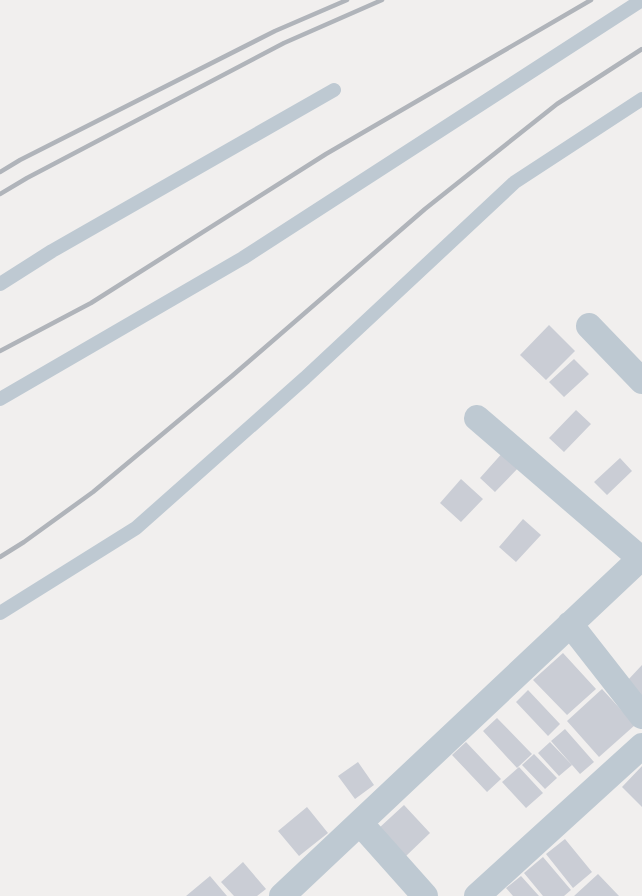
<svg xmlns="http://www.w3.org/2000/svg" width="642" height="896" viewBox="0 0 642 896" font-family="Cabin,sans-serif">
<style>
.building{fill:#cacdd5}
.lines{fill:none;stroke-linecap:round;stroke-linejoin:round}
.lane{stroke:#bec9d2;stroke-width:14}
.street{stroke:#bec9d2;stroke-width:26}
.rail{stroke:#b0b4ba;stroke-width:4.5}
</style>
<rect width="100%" height="100%" fill="#f1efee"/>
<path class="building" d="M 549,325 L 575,351 L 546,380 L 520,355 Z
M 574,359 L 589,374 L 564,397 L 549,382 Z
M 576,410 L 591,424 L 564,452 L 549,438 Z
M 505,450 L 521,465 L 495,492 L 480,478 Z
M 620,458 L 632,471 L 607,495 L 594,482 Z
M 461,479 L 483,499 L 461,522 L 440,503 Z
M 523,519 L 541,535 L 516,562 L 499,547 Z
M 563,653 L 596,689 L 567,715 L 533,680 Z
M 642,665 L 642,696 L 627,681 Z
M 602,689 L 635,725 L 599,757 L 567,721 Z
M 528,690 L 560,724 L 548,736 L 516,702 Z
M 497,718 L 532,754 L 517,768 L 483,731 Z
M 565,729 L 594,762 L 580,774 L 551,741 Z
M 466,742 L 501,779 L 487,792 L 452,755 Z
M 550,742 L 572,765 L 559,776 L 538,753 Z
M 534,754 L 557,778 L 545,789 L 522,765 Z
M 358,762 L 374,785 L 355,799 L 338,776 Z
M 642,766 L 642,807 L 622,787 Z
M 519,767 L 543,793 L 526,808 L 502,782 Z
M 404,805 L 430,833 L 406,856 L 379,828 Z
M 307,807 L 328,833 L 299,856 L 278,831 Z
M 565,839 L 592,872 L 573,888 L 546,854 Z
M 543,857 L 571,890 L 564,896 L 543,896 L 524,873 Z
M 243,862 L 266,889 L 257,896 L 234,896 L 221,882 Z
M 598,874 L 619,896 L 574,896 Z
M 210,876 L 227,896 L 186,896 Z
M 521,876 L 539,896 L 513,896 L 506,888 Z"/>
<g class="lines">
<path class="lane" d="M 0,284 L 52,251 L 334,90
M 0,399 L 243,258 L 642,0
M 0,613 L 136,528 L 305,378 L 515,182 L 642,99"/>
<path class="street" d="M 589,326 L 642,381
M 477,418 L 642,560
M 570,624 L 642,716
M 360,823 L 425,896
M 282,896 L 642,557
M 477,896 L 642,746"/>
<path class="rail" d="M 0,172 L 20,160 L 275,31 L 347,0
M 0,194 L 27,178 L 284,43 L 382,0
M 0,351 L 91,303 L 326,154 L 591,0
M 0,557 L 24,542 L 93,492 L 232,376 L 425,209 L 557,104 L 642,49"/>
</g>
</svg>
